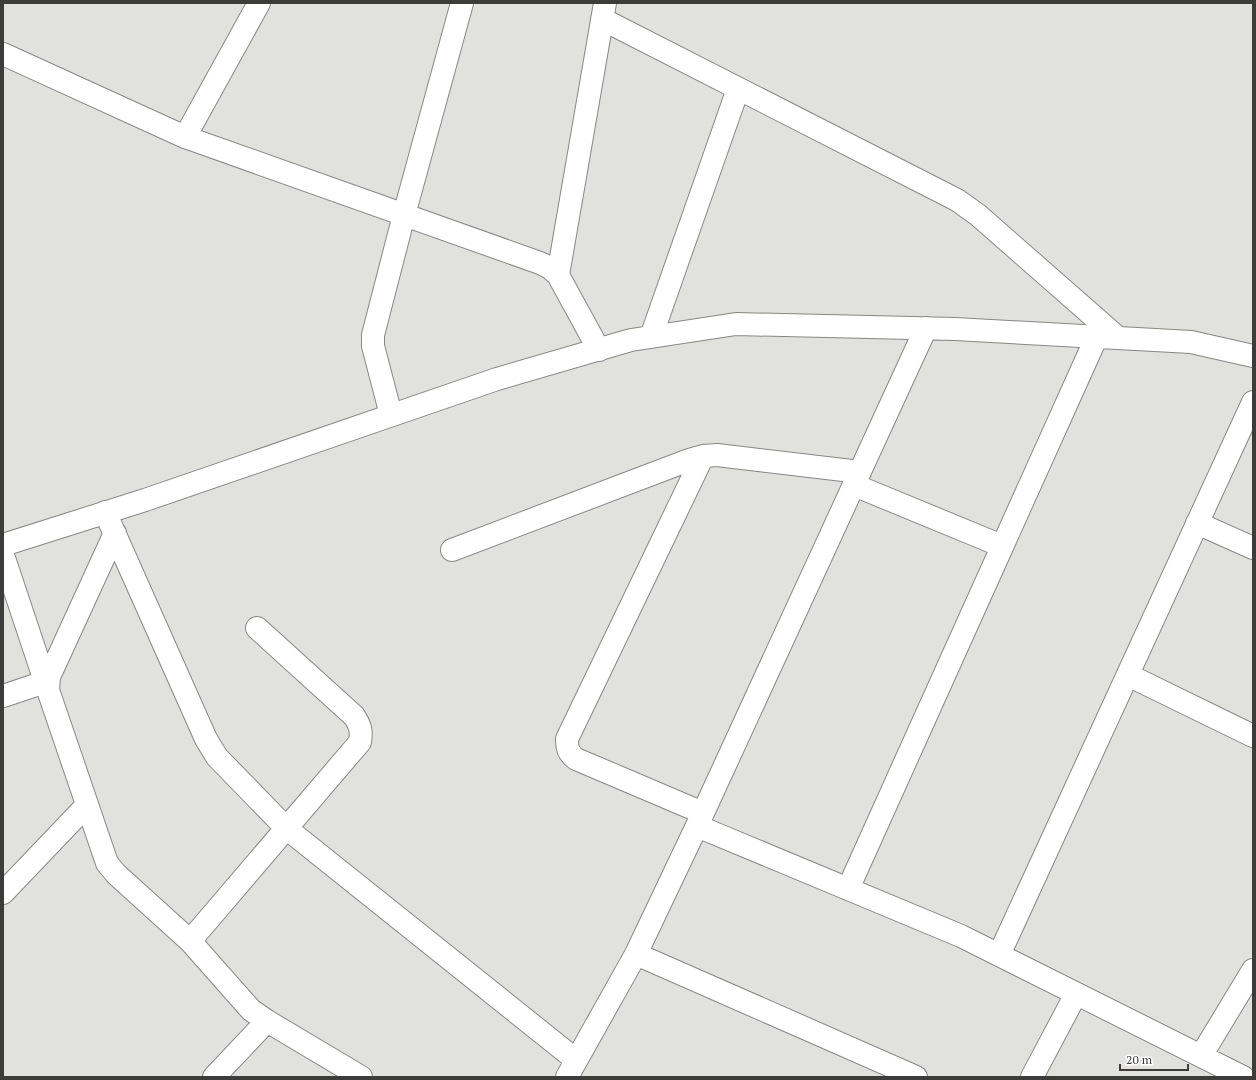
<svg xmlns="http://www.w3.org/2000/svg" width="1256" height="1080" viewBox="0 0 1256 1080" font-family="'PT Serif',serif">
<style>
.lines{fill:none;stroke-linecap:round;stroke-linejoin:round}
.minor-casing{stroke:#888784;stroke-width:24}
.minor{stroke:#fff;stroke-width:22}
</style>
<rect width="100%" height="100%" fill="#e1e1de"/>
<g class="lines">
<defs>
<path id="minor" d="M 602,19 L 957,200 L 978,215 L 1117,337
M 3,54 L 185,137 L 540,263 L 550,268 L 558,275 L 599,350
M 185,137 L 259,3
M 558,275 L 605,3
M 651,337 L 738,89
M 391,415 L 373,346 L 373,335 L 404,215 L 462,3
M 703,456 L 567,739 C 567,748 568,753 576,759 L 703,813
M 854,485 L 1002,546
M 105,512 L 206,739 L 217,757 L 286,828 L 576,1060
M 1197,523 L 1253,548
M 115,533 L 49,677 L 48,690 L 107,863 L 116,874 L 190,941 L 251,1010 L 267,1021 L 361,1077
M 3,545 L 145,500 L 497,379 L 631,340 L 736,324 L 955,329 L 1191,342 L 1253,356
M 452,550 L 689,460 L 703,456 L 717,455 L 860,472
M 3,555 L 48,690
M 1128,675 L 1253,736
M 3,696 L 45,682
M 697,826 L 961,936 L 1243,1077
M 848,889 L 1097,336
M 3,893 L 87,805
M 190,941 L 360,742 C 362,731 360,725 354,716 L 257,628
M 636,954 L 916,1077
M 999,955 L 1253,402
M 1201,1056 L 1253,970
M 214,1077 L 267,1021
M 567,1077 L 636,954 L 703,813 L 926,328
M 1032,1077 L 1076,994"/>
</defs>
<use href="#minor" class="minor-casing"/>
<use href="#minor" class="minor"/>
</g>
<rect width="1256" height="1080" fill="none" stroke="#3d3c3b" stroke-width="8"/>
<path d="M1120 1064v6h68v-6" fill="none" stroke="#3d3c3b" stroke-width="2"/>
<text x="1126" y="1064" font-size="12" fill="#3d3c3b" stroke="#ffffff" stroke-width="3" paint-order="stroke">20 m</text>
</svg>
